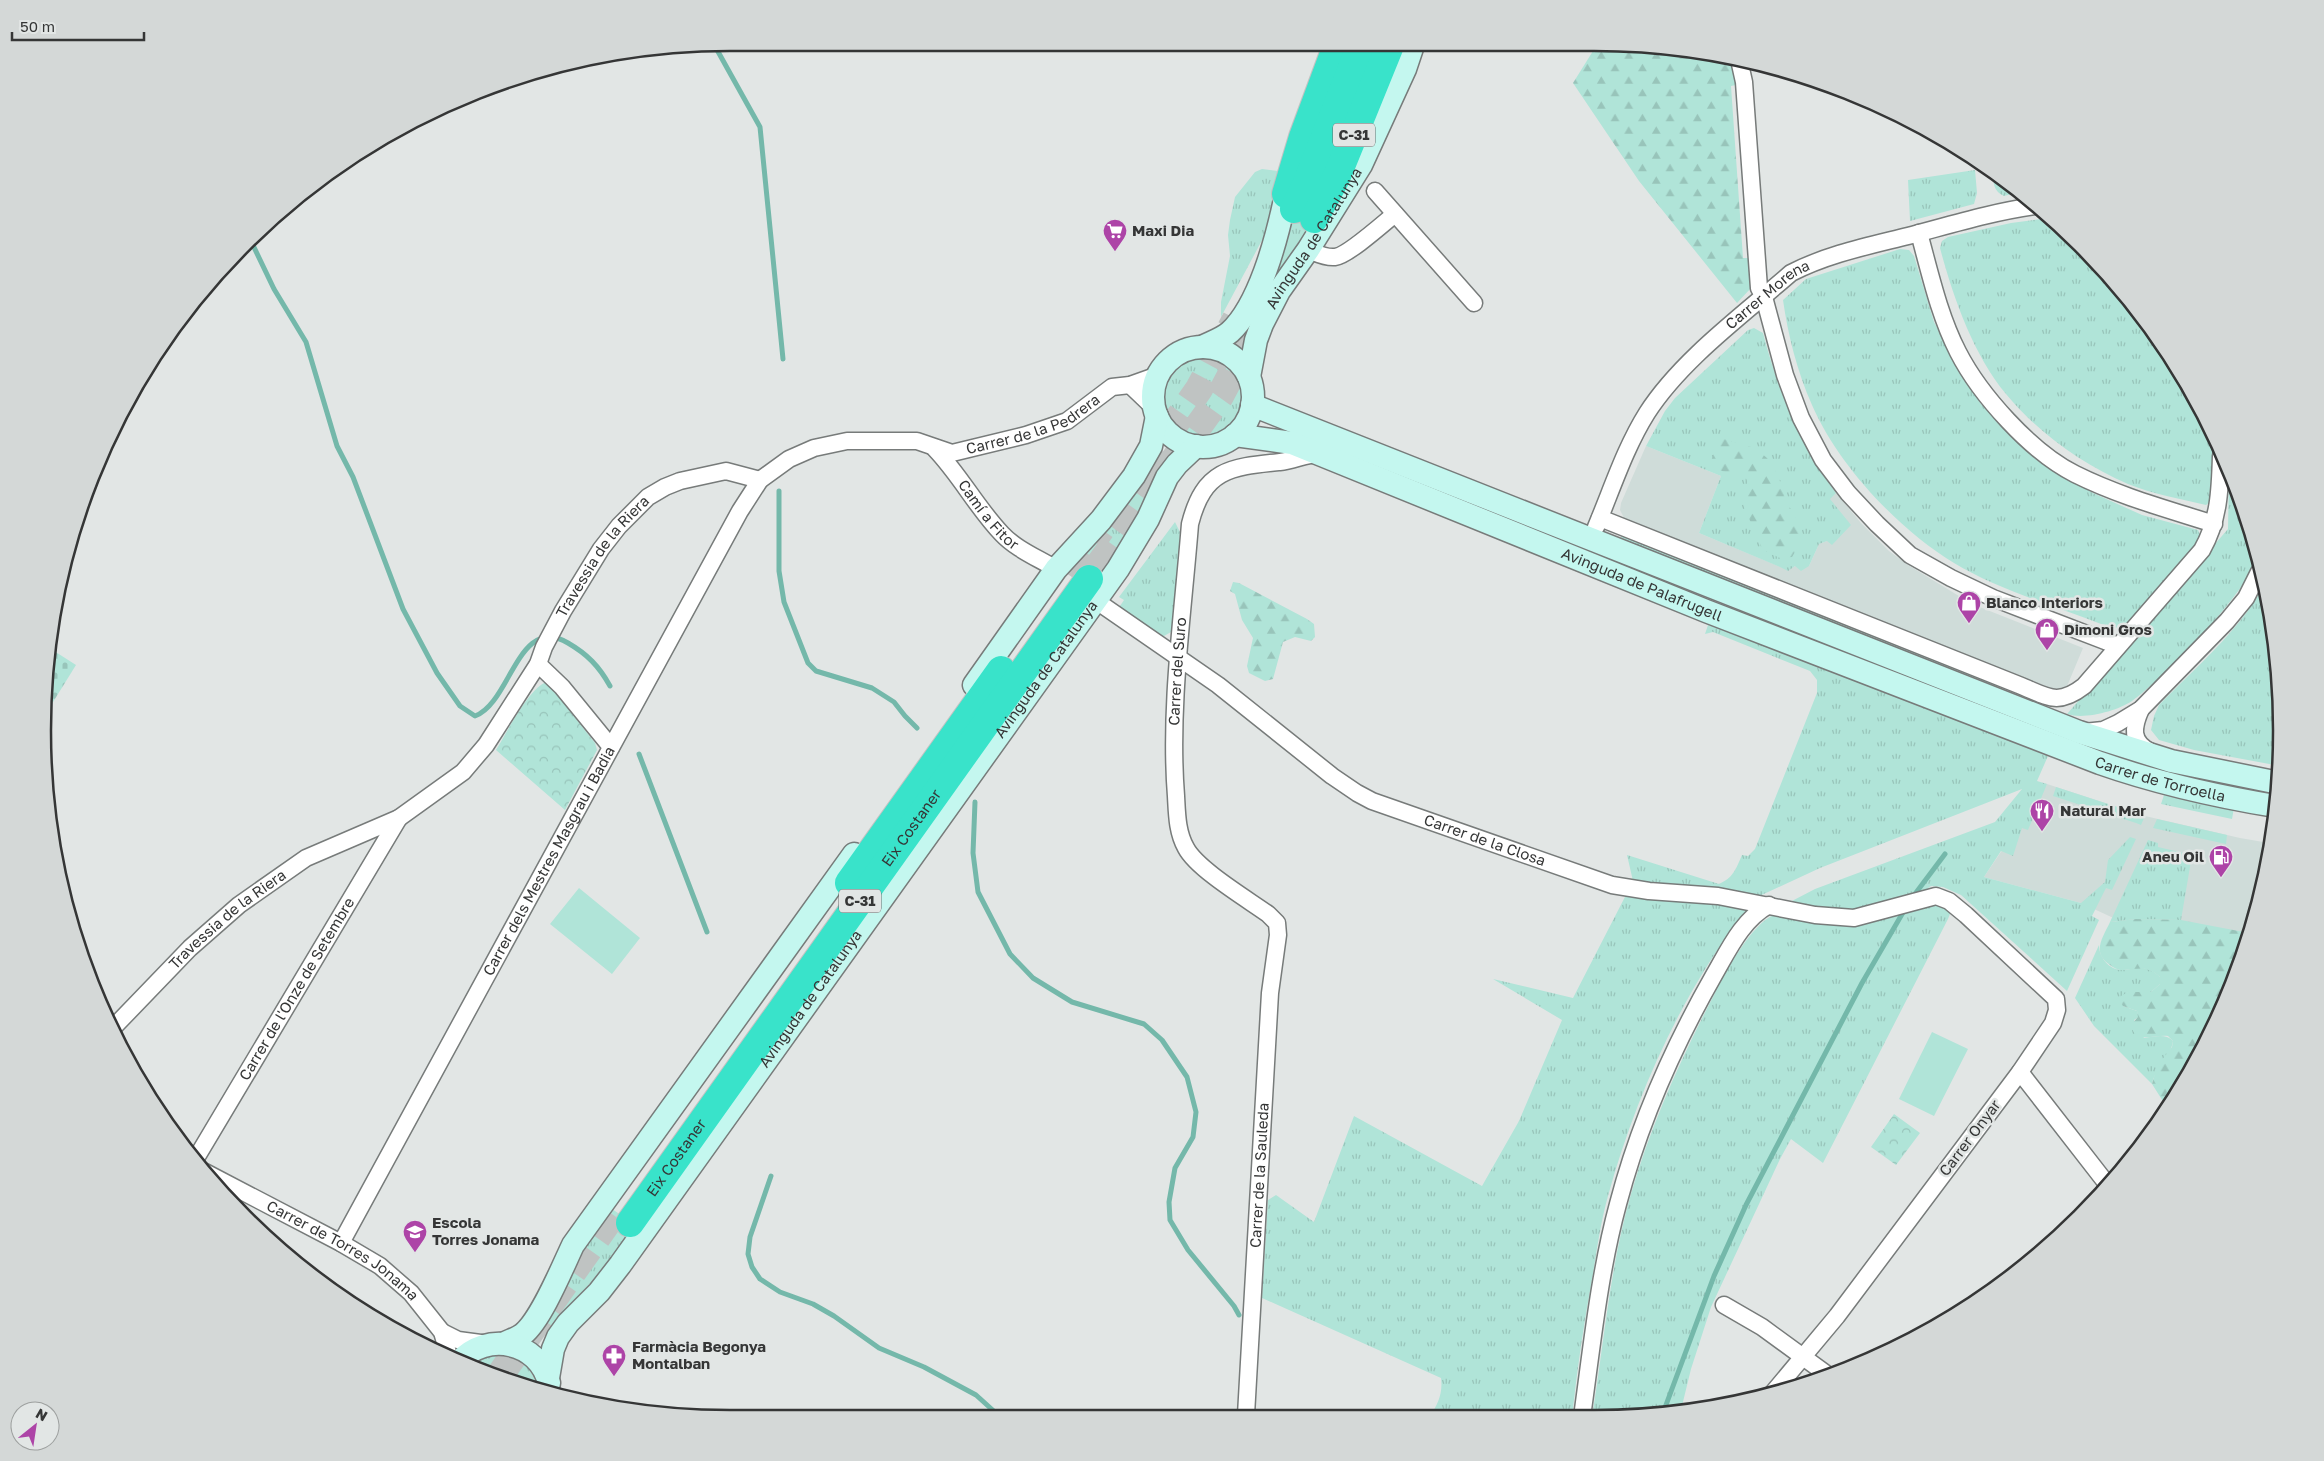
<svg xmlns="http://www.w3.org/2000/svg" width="2324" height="1461" viewBox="0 0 2324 1461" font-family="'Golos Text',sans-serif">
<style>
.built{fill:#cfdcd9}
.grass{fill:url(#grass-tufts)}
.forest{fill:url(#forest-firs)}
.cemetery{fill:url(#cemetery-stones)}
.park{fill:url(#park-crowns)}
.garden{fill:#b0e4d8}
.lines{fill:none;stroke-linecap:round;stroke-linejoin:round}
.stream{stroke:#74b8aa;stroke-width:5}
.motorway-tunnel{stroke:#bfc3c2;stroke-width:28;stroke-dasharray:28 14;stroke-linecap:butt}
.minor-casing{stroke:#777b7a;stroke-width:19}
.secondary-casing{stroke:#777b7a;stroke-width:25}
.motorway-casing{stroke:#c2c3c3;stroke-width:30}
.minor{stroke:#fff;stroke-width:16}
.secondary{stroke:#c4f7ef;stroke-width:22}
.motorway{stroke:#39e3ca;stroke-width:28}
.labels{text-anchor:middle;stroke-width:5;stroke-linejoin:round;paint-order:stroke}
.shield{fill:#e2e6e5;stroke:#696b6a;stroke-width:1}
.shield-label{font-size:14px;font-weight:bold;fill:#353636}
.poi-label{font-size:15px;font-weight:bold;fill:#353636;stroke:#e2e6e5;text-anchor:start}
.street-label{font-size:15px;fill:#353636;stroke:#e2e6e5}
.rim{fill:none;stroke:#353636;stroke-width:2.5}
</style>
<defs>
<pattern id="grass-tufts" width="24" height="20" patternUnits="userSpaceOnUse" patternTransform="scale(1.25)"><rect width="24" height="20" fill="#b0e4d8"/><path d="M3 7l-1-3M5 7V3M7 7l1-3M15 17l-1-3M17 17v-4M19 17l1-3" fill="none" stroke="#98c4ba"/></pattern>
<pattern id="forest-firs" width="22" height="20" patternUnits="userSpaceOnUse" patternTransform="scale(1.25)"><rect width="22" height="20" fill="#b0e4d8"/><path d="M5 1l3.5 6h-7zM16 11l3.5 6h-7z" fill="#98c4ba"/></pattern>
<pattern id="cemetery-stones" width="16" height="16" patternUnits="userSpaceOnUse" patternTransform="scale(1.25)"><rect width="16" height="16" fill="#b0e4d8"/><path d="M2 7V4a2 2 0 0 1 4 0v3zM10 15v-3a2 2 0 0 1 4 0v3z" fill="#98c4ba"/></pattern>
<pattern id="park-crowns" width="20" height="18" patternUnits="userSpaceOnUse" patternTransform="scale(1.25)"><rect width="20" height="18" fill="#b0e4d8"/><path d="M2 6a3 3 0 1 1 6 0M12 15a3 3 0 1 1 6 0" fill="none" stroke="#98c4ba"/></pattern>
</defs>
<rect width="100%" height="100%" fill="#e2e6e5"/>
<path class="built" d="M 1646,446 L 1721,476 L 1699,533 L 1788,570 L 1795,566 L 1809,566 L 1819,544 L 1827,541 L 1830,498 L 1836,493 L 1861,523 L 1889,551 L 1908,565 L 1972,604 L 2083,648 L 2065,691 L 2053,689 L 1624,518 L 1620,510 L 1621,503 Z
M 2047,784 L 2145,816 L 2240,838 L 2269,843 L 2258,909 L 2243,948 L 2120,921 L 2081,903 L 1984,877 Z"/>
<path class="grass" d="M 1262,169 L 1278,171 L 1268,229 L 1221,317 L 1221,302 L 1230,256 L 1228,235 L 1230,220 L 1235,197 L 1255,172 Z
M 1975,170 L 1977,193 L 1974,204 L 1910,221 L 1908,180 Z
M 1992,173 L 2013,185 L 2020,192 L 2004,196 C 1993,191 1994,183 1992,173 Z
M 1287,210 L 1319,225 L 1251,334 L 1241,329 Z
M 2048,218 L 2111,277 L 2189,387 L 2215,444 L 2215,498 L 2206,505 C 2180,499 2153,494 2128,484 C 2083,465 2037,432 2006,394 C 1973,354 1953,297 1940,248 L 1942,241 L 1948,237 L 2011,223 Z
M 1900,249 L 1909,250 L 1914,256 L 1934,322 L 1957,366 L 1981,404 L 2019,443 L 2050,468 L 2093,493 L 2142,515 L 2198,530 L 2201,537 L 2197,543 L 2125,627 L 2117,628 L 2101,624 C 2052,605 1999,590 1954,563 C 1898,529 1838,465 1812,405 C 1797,371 1788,335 1783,300 L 1806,279 Z
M 1754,328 L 1763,333 C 1779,394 1799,442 1836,493 L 1830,499 L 1851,525 L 1832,545 L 1827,541 L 1819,544 L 1809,566 L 1801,571 L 1795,566 L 1788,571 L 1780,567 L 1699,533 L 1721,476 L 1646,446 L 1665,411 L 1675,398 L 1748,330 Z
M1163 397a41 41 0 1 1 82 0a41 41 0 1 1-82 0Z
M 1157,459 L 1166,466 L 1138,524 L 1094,585 L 1067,565 L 1142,484 Z
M 2229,473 C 2239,496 2247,517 2253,542 C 2254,546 2256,552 2256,557 C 2254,586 2159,683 2132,701 C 2117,711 2084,720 2067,714 L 2228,529 Z
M 1175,522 L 1180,532 L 1175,622 L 1171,632 L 1164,636 L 1158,635 L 1118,609 L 1124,600 L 1119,597 Z
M 1623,534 L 1998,683 L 1997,687 L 1622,541 L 1621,537 Z
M 2263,587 L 2276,641 L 2280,766 L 2194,750 L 2159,740 L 2151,730 L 2154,716 L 2159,705 C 2194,669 2239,631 2263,587 Z
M 1708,625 L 1744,636 L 2048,756 L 2037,781 L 2047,784 L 2028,830 L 2022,828 L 2013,856 L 2001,851 L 1984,877 L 2081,903 L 2105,882 L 2108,860 L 2130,837 L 2136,839 L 2112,890 L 2106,888 L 2092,916 L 2099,920 L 2067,991 L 1961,895 L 1943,887 L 1931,886 L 1927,889 L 1865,910 L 1829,910 L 1790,902 L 1815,889 L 1995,822 L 2022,789 L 1820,868 L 1755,898 L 1633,881 L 1627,855 L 1719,884 C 1733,878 1736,869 1742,855 L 1748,856 L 1755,849 L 1817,693 L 1817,680 L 1810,671 L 1713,632 L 1705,634 Z
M 2056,787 L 2145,816 L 2141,825 L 2136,823 L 2053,796 Z
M 2164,795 L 2234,808 L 2232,819 L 2161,804 Z
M 2157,819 L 2227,835 L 2226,844 L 2153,828 Z
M 2148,840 L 2158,843 L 2158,847 L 2192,855 L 2181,920 L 2136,919 L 2110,922 Z
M 1627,893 C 1647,895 1736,898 1746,911 C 1682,991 1635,1098 1608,1196 C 1601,1221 1597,1248 1593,1274 C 1584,1322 1577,1369 1572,1417 L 1430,1416 C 1438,1404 1443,1393 1441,1378 L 1262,1298 L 1268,1200 L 1276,1195 L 1314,1222 L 1354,1116 L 1482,1186 L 1519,1121 L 1562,1020 L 1493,979 L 1573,998 Z
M 1938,902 L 1951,911 L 1948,919 L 1823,1163 L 1791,1139 L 1780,1159 L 1711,1307 L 1691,1369 L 1681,1410 L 1639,1417 L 1592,1417 C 1604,1343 1610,1266 1631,1194 C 1651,1125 1681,1058 1714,995 C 1724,974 1752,923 1774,915 L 1841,925 L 1853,925 Z
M 2099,945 C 2099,958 2110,971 2124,970 C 2130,970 2136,967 2143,968 C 2150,969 2155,972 2160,977 L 2160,984 L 2151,992 L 2128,992 L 2123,1006 L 2137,1011 L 2139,1017 L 2134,1020 L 2144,1038 C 2155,1037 2165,1033 2173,1041 C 2171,1057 2155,1068 2152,1084 L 2094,1026 L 2075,998 Z
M 609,1207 L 636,1225 L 616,1256 L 567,1308 L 549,1333 L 539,1327 L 567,1271 Z
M 498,1353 C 520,1359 529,1363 537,1385 L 468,1366 L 479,1358 Z"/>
<path class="forest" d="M 1590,48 L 1683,48 L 1732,62 L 1736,85 L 1731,86 L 1743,258 L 1749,258 L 1751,288 L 1737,303 L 1639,181 L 1573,83 L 1593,51 Z
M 1724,439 L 1755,448 L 1767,458 L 1778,475 L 1786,501 L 1802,528 L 1802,540 L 1792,557 L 1780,558 L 1763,550 L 1744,507 L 1743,499 L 1750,489 L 1746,478 L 1740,472 C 1728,473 1717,473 1711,461 L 1717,445 Z
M 1233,582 L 1239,583 L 1307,619 L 1314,624 L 1315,637 L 1311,641 L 1295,637 L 1283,642 L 1273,679 L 1265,681 L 1249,673 L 1247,666 L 1253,638 L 1242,620 L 1235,594 L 1230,591 Z
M 2136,919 L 2181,920 L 2249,933 L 2210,1035 L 2166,1106 L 2152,1084 L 2157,1066 L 2172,1047 L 2173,1041 L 2168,1036 C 2155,1034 2135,1045 2131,1025 L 2138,1017 L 2137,1011 L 2123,1006 L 2120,1002 L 2121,996 L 2128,992 L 2151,992 L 2160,984 L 2160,977 C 2146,965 2140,969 2124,970 C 2119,971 2114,968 2110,965 C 2091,953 2103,937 2110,922 Z"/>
<path class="cemetery" d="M 51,649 L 76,665 L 45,715 L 44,686 Z"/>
<path class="park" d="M 547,682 L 595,743 L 597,750 L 565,810 L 496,750 C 506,734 530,686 547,682 Z
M 1894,1114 L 1920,1133 L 1896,1165 L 1871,1147 Z"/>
<path class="garden" d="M 579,888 L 640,938 L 612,974 L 550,924 Z
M 1932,1032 L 1968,1049 L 1934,1116 L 1899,1099 Z"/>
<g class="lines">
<path class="stream" d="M 716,48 L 760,127 L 783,359
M 251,241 L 274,289 L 306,342 L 337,446 L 353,477 L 403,609 L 437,673 L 460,706 L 475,716 C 511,703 518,613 568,643 C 587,654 599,666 610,686
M 779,491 L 779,571 L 784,602 L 808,663 L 816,671 L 872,688 L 894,702 L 905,716 L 917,728
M 639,754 L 707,932
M 975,802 L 973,853 L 978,892 L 1010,954 L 1033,978 L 1072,1002 L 1144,1024 L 1162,1040 L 1187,1077 L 1196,1112 L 1193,1137 L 1175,1168 L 1169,1202 L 1170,1220 L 1188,1250 L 1234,1306 L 1239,1315
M 1912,898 L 1945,854
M 771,1176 L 750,1237 L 748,1254 L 752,1267 L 760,1279 L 780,1292 L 813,1304 L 834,1316 L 879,1348 L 924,1367 L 976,1395 L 997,1414
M 1663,1413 L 1714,1276 L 1746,1205 L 1862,983 L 1905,909"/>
<path class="motorway-tunnel" d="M 1142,471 L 1199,389 L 1236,319
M 1097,568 L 1220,396 L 1259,322
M 1069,575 L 1101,529
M 500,1375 L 617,1209"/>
<defs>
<g id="minor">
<path d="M 1740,64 L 1744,82 L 1759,288 L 1764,297 L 1785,375 L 1801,418 L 1823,460 L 1848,493 L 1877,524 L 1910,555 L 1951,578 L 1993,598 L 2118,646"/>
<path d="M 1375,191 L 1474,303"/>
<path d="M 1919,233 C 1930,273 1939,315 1958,352 C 1980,395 2031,452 2075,474 C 2119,496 2167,509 2214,524"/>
<path d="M 1308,250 C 1316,253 1325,258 1335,257 C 1347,256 1384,223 1395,214"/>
<path d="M 1130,385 L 1154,408"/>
<path id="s1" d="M 935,449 C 960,475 977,508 1002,534 C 1016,549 1038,558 1056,569"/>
<path d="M 1600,518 L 2019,685 C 2047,696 2057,707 2084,686 L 2202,550 C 2219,520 2220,490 2221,456"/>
<path id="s2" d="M 1596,527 C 1612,489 1625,448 1647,413 C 1681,360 1744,314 1791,273 C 1828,254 1868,246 1908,236 C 1950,225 1992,212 2035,206"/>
<path id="s3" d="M 1095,600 L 1218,685 L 1332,776 L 1357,793 L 1372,801 L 1612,885 L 1649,891 L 1718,896 L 1815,915 L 1854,918 L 1936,896 L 1949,901 L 1966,915 L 2056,999 L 2057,1010 L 2053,1023 L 2020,1072 L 1837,1316 L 1771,1395"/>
<path d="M 538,664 L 562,687 L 611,747"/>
<path d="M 2141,709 C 2133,727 2130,742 2151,752"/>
<path d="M 2084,732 L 2103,730 L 2118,723 L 2141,709 L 2227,621 L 2246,598 L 2259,572"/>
<path id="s4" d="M 111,1030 L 190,948 L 239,905 L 306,858 L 399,818 L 463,772 L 486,745 L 538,664 L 544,647 L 563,611 L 601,549 L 619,526 L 648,497 L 665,487 L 680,481 L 726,471 L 760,480"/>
<path d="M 2020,1072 L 2107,1184"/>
<path id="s5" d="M 195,1160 L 399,818"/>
<path id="s6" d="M 203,1171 L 341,1243 L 380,1266 L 411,1293 L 442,1332 L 449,1356"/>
<path id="s7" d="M 341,1243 L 740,511 L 760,480 L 789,459 L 814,448 L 847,441 L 917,441 L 952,453 L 1026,435 L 1067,421 L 1112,387 L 1130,385 L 1158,375"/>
<path d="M 1724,1305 L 1762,1327 L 1825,1373"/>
<path d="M 442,1332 L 458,1340 L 488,1344"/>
<path id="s8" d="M 1246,1415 L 1270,993 L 1278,935 L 1277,923 L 1268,914 C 1247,899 1197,869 1186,848 C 1177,832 1177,814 1176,796 C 1169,708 1183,613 1190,524 C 1204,469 1230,467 1280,462 C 1293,461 1306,454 1318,454"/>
<path d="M 1582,1417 C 1592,1346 1599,1274 1618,1204 C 1639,1124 1673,1047 1714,975 C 1729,949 1742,920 1769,905"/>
</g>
<g id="secondary">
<path d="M 1202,347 C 1212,342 1222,339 1230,332 C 1259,305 1276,241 1284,204"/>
<circle cx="1203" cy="397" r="50"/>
<path id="s9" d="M 1249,377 L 1256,340 L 1262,324 L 1279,291 L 1308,250 L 1361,165 L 1405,69 L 1412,48"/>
<path d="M 1252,405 L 2079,732 L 2171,761 L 2279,783"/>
<path id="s10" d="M 1235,435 L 1292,443 L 1706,611 L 2100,763 C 2157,783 2215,796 2275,806"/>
<path d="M 974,685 L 1056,569 L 1101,520 L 1134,476 L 1151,446 L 1157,416"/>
<path d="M 505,1343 C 511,1340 518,1338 523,1334 C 541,1320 563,1266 573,1245 L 854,854"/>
<path d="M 459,1362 C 486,1331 539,1341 549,1383"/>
<path id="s11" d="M 548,1378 L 553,1349 L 558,1337 L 568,1323 L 599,1292 L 620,1265 L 1118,569 L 1148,519 L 1167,477 L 1177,464 L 1196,446"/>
</g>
<g id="motorway">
<path d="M 1286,194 L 1303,137 L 1336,48"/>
<path d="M 1294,209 L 1306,185 L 1360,48"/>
<path d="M 1314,219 L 1337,176 L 1389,48"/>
<path d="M 849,883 L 1001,670"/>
<path id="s12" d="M 630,1223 L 1089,579"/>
</g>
</defs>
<use href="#minor" class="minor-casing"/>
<use href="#secondary" class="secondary-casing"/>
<use href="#motorway" class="motorway-casing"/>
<use href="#minor" class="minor"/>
<use href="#secondary" class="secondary"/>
<use href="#motorway" class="motorway"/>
</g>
<defs>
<symbol id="supermarket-pin" viewBox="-11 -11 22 30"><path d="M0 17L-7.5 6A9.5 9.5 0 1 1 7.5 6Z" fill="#ad44a7" stroke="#e2e6e5"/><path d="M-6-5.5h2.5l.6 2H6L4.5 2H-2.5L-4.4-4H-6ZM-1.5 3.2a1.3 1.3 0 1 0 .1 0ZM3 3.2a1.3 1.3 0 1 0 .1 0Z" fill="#fff"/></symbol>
<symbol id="shop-pin" viewBox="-11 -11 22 30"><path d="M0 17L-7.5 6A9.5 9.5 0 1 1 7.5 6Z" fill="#ad44a7" stroke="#e2e6e5"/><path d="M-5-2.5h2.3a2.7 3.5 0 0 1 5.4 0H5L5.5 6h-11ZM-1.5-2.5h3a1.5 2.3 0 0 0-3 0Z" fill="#fff"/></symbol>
<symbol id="restaurant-pin" viewBox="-11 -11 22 30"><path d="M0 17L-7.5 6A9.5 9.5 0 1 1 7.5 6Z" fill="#ad44a7" stroke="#e2e6e5"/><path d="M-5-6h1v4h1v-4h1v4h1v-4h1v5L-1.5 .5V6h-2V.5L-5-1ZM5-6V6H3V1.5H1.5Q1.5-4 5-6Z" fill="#fff"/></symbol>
<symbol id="fuel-pin" viewBox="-11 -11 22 30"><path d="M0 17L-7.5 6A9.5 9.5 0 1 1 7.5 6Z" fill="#ad44a7" stroke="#e2e6e5"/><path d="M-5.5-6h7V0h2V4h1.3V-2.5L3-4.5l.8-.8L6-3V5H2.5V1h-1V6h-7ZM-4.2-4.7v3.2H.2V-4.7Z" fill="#fff"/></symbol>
<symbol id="school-pin" viewBox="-11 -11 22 30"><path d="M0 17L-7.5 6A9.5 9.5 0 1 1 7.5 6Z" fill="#ad44a7" stroke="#e2e6e5"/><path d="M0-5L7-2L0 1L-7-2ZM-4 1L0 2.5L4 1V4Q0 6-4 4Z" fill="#fff"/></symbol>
<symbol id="pharmacy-pin" viewBox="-11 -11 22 30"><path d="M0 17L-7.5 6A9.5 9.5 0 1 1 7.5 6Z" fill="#ad44a7" stroke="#e2e6e5"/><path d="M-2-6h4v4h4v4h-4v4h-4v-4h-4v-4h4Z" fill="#fff"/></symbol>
</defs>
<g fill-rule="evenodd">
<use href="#supermarket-pin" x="1101" y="217" width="28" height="38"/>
<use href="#shop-pin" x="1955" y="589" width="28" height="38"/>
<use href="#shop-pin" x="2033" y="616" width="28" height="38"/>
<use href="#restaurant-pin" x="2028" y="797" width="28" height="38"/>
<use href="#fuel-pin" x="2207" y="843" width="28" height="38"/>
<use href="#school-pin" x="401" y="1218" width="28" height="38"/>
<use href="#pharmacy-pin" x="600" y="1342" width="28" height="38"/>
</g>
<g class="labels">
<g class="shield">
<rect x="1333" y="123.5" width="42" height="23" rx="4"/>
<rect x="839" y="889.5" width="42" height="23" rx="4"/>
</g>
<g class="shield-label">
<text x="1354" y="140">C-31</text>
<text x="860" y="906">C-31</text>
</g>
<g class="poi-label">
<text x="1132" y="236">Maxi Dia</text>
<text x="1986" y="608">Blanco Interiors</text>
<text x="2064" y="635">Dimoni Gros</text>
<text x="2060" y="816">Natural Mar</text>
<text x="2204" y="862" text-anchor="end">Aneu Oil</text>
<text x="432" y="1228">Escola<tspan x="432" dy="17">Torres Jonama</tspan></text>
<text x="632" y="1352">Farmàcia Begonya<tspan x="632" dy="17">Montalban</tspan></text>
</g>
<g class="street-label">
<text dy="5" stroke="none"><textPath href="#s9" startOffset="155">Avinguda de Catalunya</textPath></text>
<text dy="5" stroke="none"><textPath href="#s2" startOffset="295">Carrer Morena</textPath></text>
<text dy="5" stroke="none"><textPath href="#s7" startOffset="1161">Carrer de la Pedrera</textPath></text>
<text dy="5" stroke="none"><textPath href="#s1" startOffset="85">Camí a Fitor</textPath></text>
<text dy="5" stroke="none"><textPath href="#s4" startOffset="699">Travessia de la Riera</textPath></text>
<text dy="5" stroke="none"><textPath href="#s10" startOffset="435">Avinguda de Palafrugell</textPath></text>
<text dy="5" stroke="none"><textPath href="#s11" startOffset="870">Avinguda de Catalunya</textPath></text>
<text dy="5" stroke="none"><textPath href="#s8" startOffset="790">Carrer del Suro</textPath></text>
<text dy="5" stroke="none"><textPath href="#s10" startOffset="989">Carrer de Torroella</textPath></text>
<text dy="5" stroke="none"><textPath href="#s12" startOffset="485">Eix Costaner</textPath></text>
<text dy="5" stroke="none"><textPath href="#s3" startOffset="462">Carrer de la Closa</textPath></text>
<text dy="5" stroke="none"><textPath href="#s7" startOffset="435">Carrer dels Mestres Masgrau i Badia</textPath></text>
<text dy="5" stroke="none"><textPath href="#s4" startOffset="161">Travessia de la Riera</textPath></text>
<text dy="5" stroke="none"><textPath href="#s5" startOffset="199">Carrer de l'Onze de Setembre</textPath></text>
<text dy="5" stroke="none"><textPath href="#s11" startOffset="465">Avinguda de Catalunya</textPath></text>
<text transform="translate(1970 1138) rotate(-53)" y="5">Carrer Onyar</text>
<text dy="5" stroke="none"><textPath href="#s12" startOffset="80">Eix Costaner</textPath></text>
<text dy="5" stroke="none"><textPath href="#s8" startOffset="240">Carrer de la Sauleda</textPath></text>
<text dy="5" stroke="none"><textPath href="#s6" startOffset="161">Carrer de Torres Jonama</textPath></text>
</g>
</g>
<path d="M0 0H2324V1461H0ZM730 51H1594A679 679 0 0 1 2273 730V731A679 679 0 0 1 1594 1410H730A679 679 0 0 1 51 731V730A679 679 0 0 1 730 51Z" fill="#d4d8d7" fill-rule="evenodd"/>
<path class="rim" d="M730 51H1594A679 679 0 0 1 2273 730V731A679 679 0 0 1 1594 1410H730A679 679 0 0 1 51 731V730A679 679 0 0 1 730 51Z"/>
<g transform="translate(35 1426) rotate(30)"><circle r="24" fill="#e2e6e5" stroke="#9da09f"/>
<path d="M0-4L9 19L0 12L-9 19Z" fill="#ad44a7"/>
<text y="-8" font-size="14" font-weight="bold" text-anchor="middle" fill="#353636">N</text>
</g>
<path d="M12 32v8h132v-8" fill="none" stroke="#353636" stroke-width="2.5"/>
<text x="20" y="32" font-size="15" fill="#353636" stroke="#e2e6e5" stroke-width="4" paint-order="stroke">50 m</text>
</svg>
